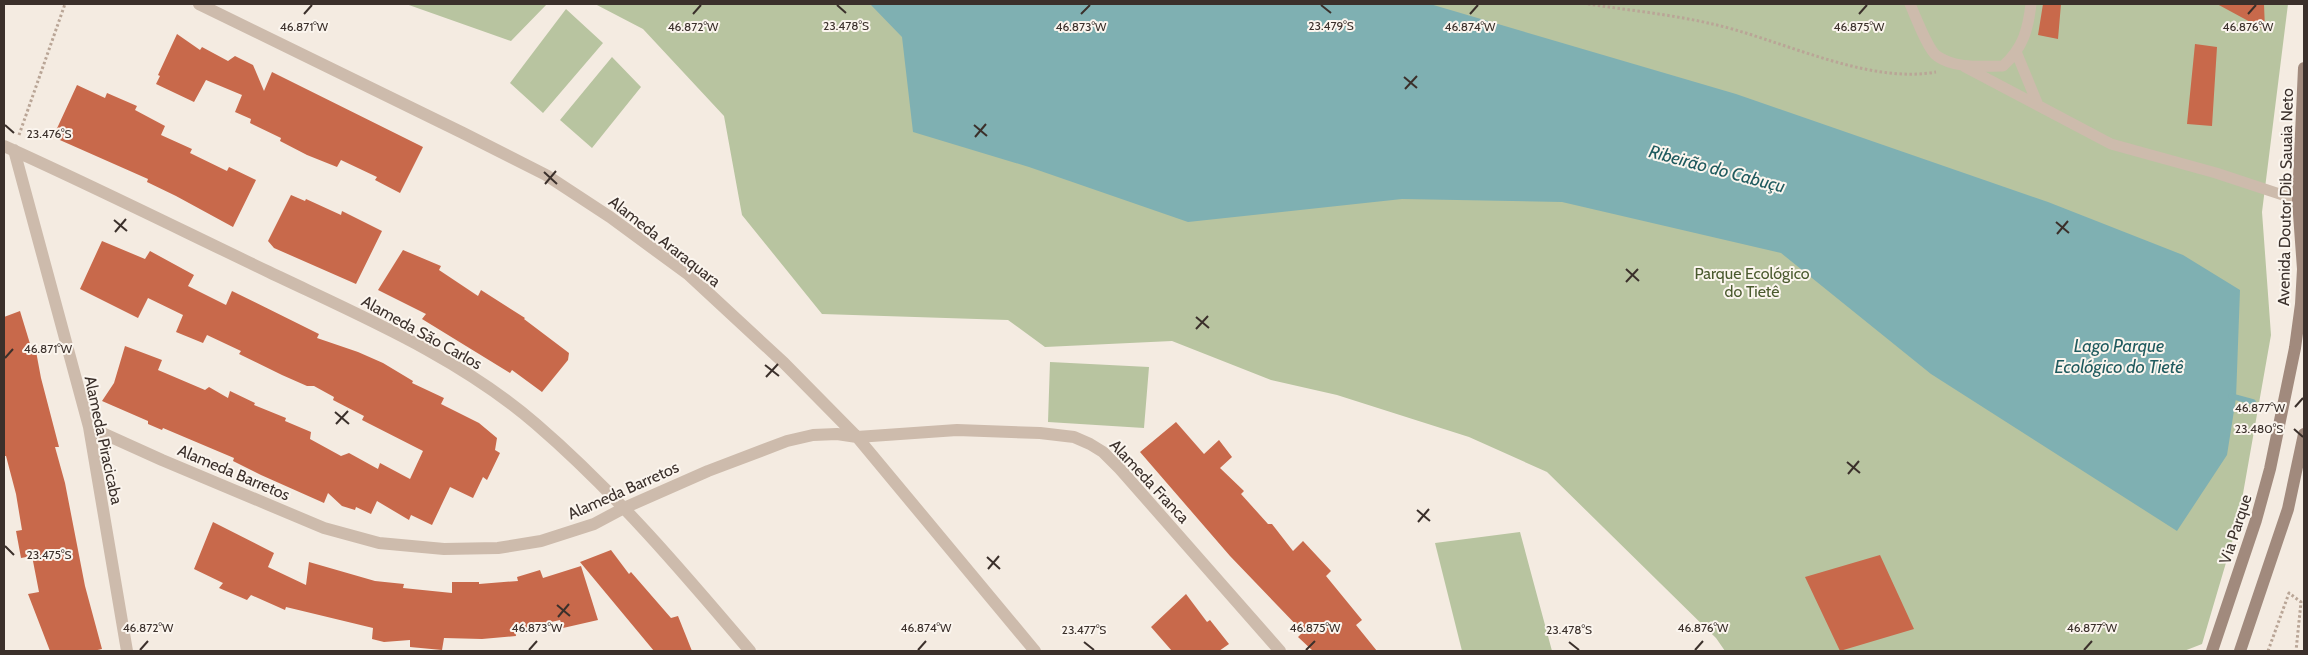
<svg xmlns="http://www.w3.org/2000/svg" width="2308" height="655" viewBox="0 0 2308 655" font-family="Cabin,sans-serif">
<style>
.green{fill:#b8c4a0}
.water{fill:#7fb0b2}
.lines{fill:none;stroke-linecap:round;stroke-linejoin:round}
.stream{stroke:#7fb0b2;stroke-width:5.5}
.building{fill:#c8694b}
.path{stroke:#b9a596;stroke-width:3;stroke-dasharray:2.5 2.5;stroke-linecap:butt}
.service{stroke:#cdbbac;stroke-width:11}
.minor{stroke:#cdbbac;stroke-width:12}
.secondary{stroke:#a18a7d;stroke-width:12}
.ticks{fill:none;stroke:#3b302b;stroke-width:2}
.labels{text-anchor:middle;stroke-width:4;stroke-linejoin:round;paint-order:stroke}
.street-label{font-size:16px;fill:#3b302b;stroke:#fbf5ee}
.park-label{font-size:16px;fill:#4a5a2e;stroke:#fbf5ee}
.water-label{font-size:18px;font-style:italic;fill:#1f5a5e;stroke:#fbf5ee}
.ticks-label{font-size:12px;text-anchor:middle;fill:#3b302b;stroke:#fbf5ee;stroke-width:4;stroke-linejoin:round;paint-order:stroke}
</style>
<rect width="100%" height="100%" fill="#f4ebe1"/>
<path class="green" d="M 406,4 L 547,4 L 511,41 Z
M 595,4 L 2288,4 L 2262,212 L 2271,335 L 2238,522 L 2202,644 L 2184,651 L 1725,651 L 1716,638 L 1547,472 L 1469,437 L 1337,395 L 1271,380 L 1172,341 L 1045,347 L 1008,320 L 822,314 L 742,215 L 724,116 L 643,29 Z
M 566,9 L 603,43 L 543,113 L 510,83 Z
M 612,57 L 641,87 L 592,148 L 560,120 Z
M 1050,362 L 1149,367 L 1144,428 L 1048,422 Z
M 1520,532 L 1552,651 L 1462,651 L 1435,543 Z"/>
<path class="water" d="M 870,4 L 1430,4 L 1736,94 L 2048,202 L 2183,255 L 2240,290 L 2236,398 L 2227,455 L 2177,531 L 1931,374 L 1781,253 L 1562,202 L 1402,199 L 1188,222 L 1029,167 L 913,132 L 902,37 Z"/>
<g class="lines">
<path class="stream" d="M 2231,396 L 2253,402"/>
</g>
<path class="building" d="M 2043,4 L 2061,4 L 2058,39 L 2038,35 Z
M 2217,4 L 2264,4 L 2265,30 Z
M 177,34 L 200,50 L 202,47 L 228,61 L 235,56 L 253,65 L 264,91 L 272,72 L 423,147 L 400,193 L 375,180 L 377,177 L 341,160 L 337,167 L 307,155 L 280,141 L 281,138 L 250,123 L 251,119 L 235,112 L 242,95 L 206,80 L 194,102 L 156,84 L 160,76 L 158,75 Z
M 2195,44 L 2217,47 L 2212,126 L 2187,124 Z
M 77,85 L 105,98 L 107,93 L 137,106 L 135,110 L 165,126 L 161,135 L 192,149 L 190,153 L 227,171 L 229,167 L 256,180 L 233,227 L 176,196 L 147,182 L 148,179 L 53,137 Z
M 291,195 L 305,201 L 306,199 L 341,215 L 342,211 L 382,231 L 356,284 L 274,248 L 268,241 Z
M 102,241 L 145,259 L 150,251 L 194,275 L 188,286 L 226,305 L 232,291 L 319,334 L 317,338 L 358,352 L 383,363 L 413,381 L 412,383 L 444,398 L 441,404 L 479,423 L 497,438 L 495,450 L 500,453 L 487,480 L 483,477 L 473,498 L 450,487 L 432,525 L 411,515 L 409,520 L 377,501 L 371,514 L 356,507 L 355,510 L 342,506 L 328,493 L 324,503 L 261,475 L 233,461 L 234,458 L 163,428 L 162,430 L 148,424 L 148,421 L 102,401 L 114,383 L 125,346 L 162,360 L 158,370 L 205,390 L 209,387 L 228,398 L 230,391 L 255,403 L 254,405 L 286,418 L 285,421 L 311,432 L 310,439 L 341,456 L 349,453 L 378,469 L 380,463 L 410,479 L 423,451 L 362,420 L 364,416 L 333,400 L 334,397 L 314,386 L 307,386 L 282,375 L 239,354 L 241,351 L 207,335 L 203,343 L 176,332 L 183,315 L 148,298 L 138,318 L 80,289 Z
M 403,250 L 441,266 L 439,270 L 478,296 L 481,290 L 525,318 L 524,319 L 569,353 L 568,360 L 542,392 L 512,370 L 510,373 L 422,319 L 426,314 L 378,290 Z
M 20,311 L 31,347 L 35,346 L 41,378 L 59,447 L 55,447 L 65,483 L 85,586 L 102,649 L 93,651 L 50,651 L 28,594 L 39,592 L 32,556 L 21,558 L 16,531 L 22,530 L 16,494 L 6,456 L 4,456 L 4,317 Z
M 1176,422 L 1204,454 L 1219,440 L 1232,457 L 1220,468 L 1244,491 L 1241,494 L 1268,524 L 1272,524 L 1293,551 L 1303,541 L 1331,571 L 1326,576 L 1362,620 L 1356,625 L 1377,651 L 1313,651 L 1298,637 L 1303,632 L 1230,556 L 1140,452 Z
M 213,522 L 274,553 L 268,567 L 306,585 L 309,562 L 375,581 L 404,584 L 403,588 L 452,593 L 452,582 L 479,582 L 479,584 L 518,581 L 517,577 L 540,570 L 543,578 L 581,566 L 598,620 L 563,628 L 560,620 L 515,630 L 516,636 L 482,639 L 444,638 L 442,650 L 410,647 L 410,640 L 384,642 L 372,639 L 373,628 L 286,607 L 285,610 L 251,595 L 247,600 L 219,588 L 223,583 L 194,569 Z
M 611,550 L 629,574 L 631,572 L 671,618 L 678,616 L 692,651 L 654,651 L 580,562 Z
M 1880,555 L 1914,629 L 1840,651 L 1805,577 Z
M 1186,594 L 1207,622 L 1210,620 L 1229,644 L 1219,651 L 1172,651 L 1151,627 Z"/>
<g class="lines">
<path class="path" d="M 1588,4 C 1627,10 1668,14 1708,23 C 1776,37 1866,85 1936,72
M 19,135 L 65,4
M 2268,651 L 2289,593 L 2301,602 L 2296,651"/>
<path class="service" d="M 1910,4 C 1915,15 1928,50 1937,56 C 1955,69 1983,66 2003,66 C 2023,48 2028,30 2031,4
M 2017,54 L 2038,105
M 1965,67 L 2111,144 L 2216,173 L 2298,200"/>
<path class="minor" d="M 199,4 L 463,133 L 546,175 L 610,217 L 689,275 L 784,363 L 857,437 L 1035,651
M 4,146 C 93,186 181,230 269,272 C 361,316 459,357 536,424 C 615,492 683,572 750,651
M 14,150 L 89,427 L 127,651
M 89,427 L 162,460 L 324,528 L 379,543 L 444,549 L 498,548 L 541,541 L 594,524 L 624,508 L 708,471 L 787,441 L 813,435 L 837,434 L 857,437 L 957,430 L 1040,433 L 1074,437 L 1090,444 L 1103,452 L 1120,469 L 1280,651"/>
<path class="secondary" d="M 2212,651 L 2256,520 L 2270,469 L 2295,348 L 2301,304 L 2303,269 L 2298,200 L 2304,68
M 2240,651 L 2288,509 L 2304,434"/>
</g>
<path class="ticks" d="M 837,5 L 846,13M 1321,5 L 1331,13M 304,14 L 312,5M 693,14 L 701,5M 1081,14 L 1090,5M 1470,14 L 1478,5M 1859,14 L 1867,5M 2248,14 L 2256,5M 1404,77 L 1417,88M 1405,89 L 1417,76M 5,125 L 14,133M 974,125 L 987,136M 975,137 L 986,124M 544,172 L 557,184M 545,184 L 556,171M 114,220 L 127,231M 2056,222 L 2069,233M 115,232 L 126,219M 2057,234 L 2068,221M 1626,269 L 1639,281M 1626,282 L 1638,269M 1196,317 L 1209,328M 1196,329 L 1208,316M 5,358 L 13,349M 765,365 L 779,376M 766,377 L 778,364M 2295,407 L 2303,398M 335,412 L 349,424M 336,424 L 348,411M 2294,429 L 2303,437M 1847,462 L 1860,473M 1848,474 L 1859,461M 1417,510 L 1430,521M 1418,522 L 1429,509M 5,546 L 14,555M 987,557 L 1000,569M 988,569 L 999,556M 557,605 L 570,616M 558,617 L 569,604M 1084,642 L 1094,650M 1569,642 L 1579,650M 140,650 L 148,641M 529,650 L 537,641M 918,650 L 926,641M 1306,650 L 1315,641M 1695,650 L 1703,641M 2084,650 L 2092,641"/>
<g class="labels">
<g class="street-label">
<text transform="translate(2285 197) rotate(-89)" y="6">Avenida Doutor Dib Sauaia Neto</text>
<text transform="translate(665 241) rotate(38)" y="6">Alameda Araraquara</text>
<text transform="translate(422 332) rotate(29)" y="6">Alameda São Carlos</text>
<text transform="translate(104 440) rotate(78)" y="6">Alameda Piracicaba</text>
<text transform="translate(234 472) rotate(23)" y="6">Alameda Barretos</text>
<text transform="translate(1150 481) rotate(47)" y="6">Alameda Franca</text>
<text transform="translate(623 490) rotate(-24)" y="6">Alameda Barretos</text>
<text transform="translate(2235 529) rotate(-72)" y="6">Via Parque</text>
</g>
<g class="park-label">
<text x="1752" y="279">Parque Ecológico<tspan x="1752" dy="18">do Tietê</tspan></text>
</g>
<g class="water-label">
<text transform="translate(1717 169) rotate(15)" y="6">Ribeirão do Cabuçu</text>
<text x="2119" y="352">Lago Parque<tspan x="2119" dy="21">Ecológico do Tietê</tspan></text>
</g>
</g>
<g class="ticks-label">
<text x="846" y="30">23.478°S</text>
<text x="1331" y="30">23.479°S</text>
<text x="304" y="31">46.871°W</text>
<text x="693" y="31">46.872°W</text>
<text x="1081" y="31">46.873°W</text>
<text x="1470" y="31">46.874°W</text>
<text x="1859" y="31">46.875°W</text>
<text x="2248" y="31">46.876°W</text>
<text x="49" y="138">23.476°S</text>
<text x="48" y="353">46.871°W</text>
<text x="2260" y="412">46.877°W</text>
<text x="2259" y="433">23.480°S</text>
<text x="49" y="559">23.475°S</text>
<text x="148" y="632">46.872°W</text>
<text x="537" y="632">46.873°W</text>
<text x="926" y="632">46.874°W</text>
<text x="1315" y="632">46.875°W</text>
<text x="1703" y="632">46.876°W</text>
<text x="2092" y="632">46.877°W</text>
<text x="1084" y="634">23.477°S</text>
<text x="1569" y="634">23.478°S</text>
</g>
<rect width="2308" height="655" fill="none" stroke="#3b302b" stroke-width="10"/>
</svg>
